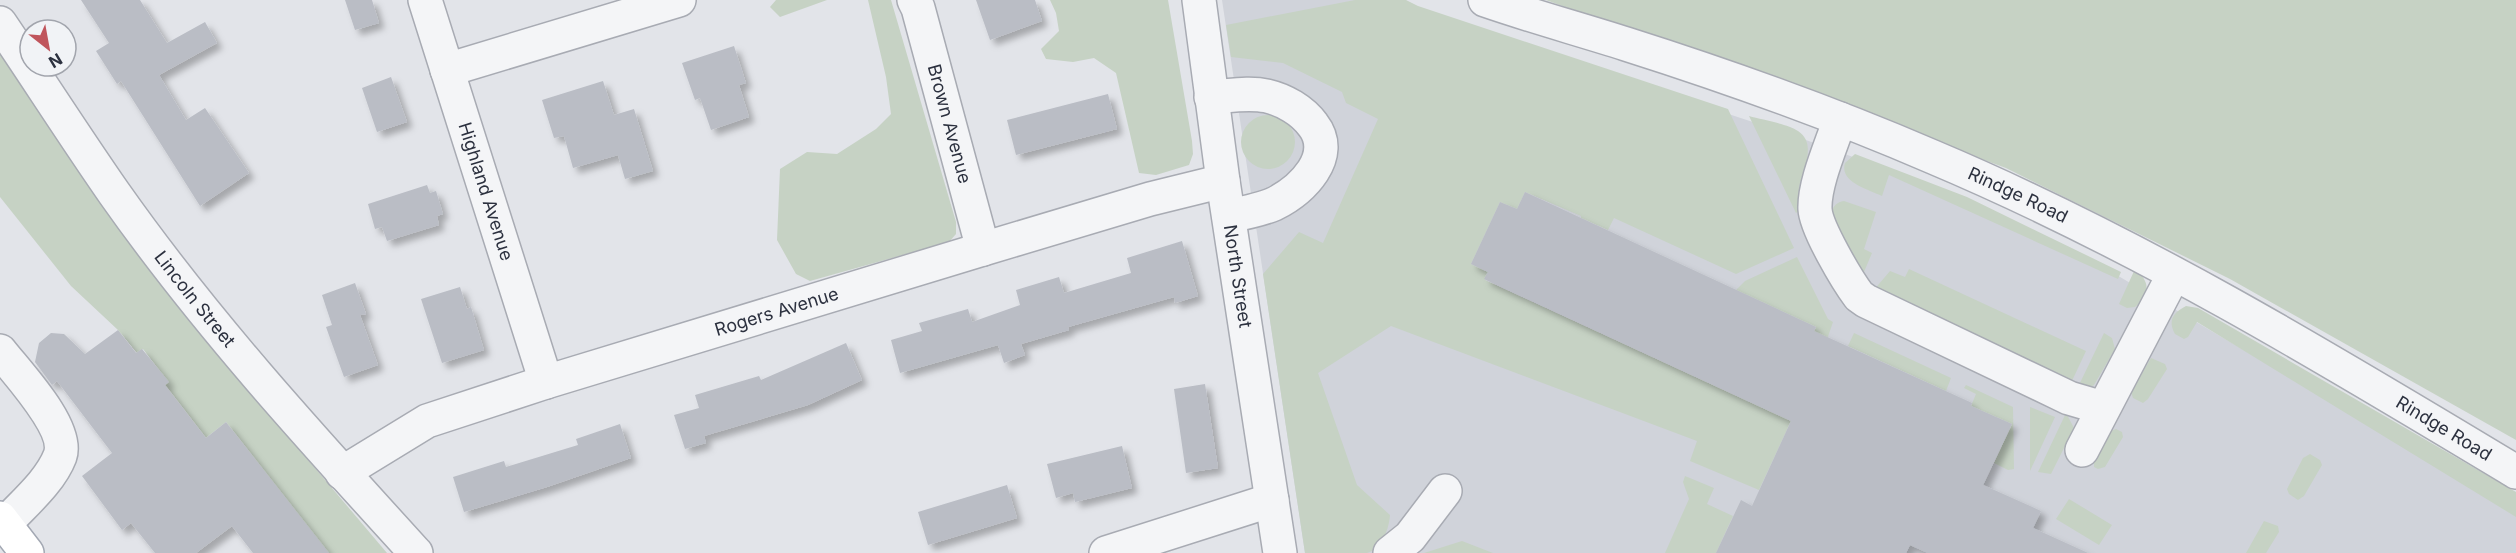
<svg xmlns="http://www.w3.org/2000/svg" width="2516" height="553" viewBox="0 0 2516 553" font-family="Inter,sans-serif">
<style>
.built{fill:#d0d3da}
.green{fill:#c6d2c4}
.building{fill:#babdc5;filter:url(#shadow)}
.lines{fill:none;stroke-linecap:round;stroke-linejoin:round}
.minor-casing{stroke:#a8abb3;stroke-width:36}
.major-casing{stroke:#a3a8b3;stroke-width:36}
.minor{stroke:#f4f5f7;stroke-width:33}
.major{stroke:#fff;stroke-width:33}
.labels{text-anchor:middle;stroke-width:6;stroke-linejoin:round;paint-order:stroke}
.street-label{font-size:18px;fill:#2c313f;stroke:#f1f3f6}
</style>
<defs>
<filter id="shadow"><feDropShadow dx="5.5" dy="5.5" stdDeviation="3" flood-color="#0004"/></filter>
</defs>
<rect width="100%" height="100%" fill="#e2e4e9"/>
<path class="built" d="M 1222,0 L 1402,0 L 1468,28 L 1792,135 L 1878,166 L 2115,274 L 2516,511 L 2516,553 L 1305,553 Z"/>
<path class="green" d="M 776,0 L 827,0 L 780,17 L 770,7 Z
M 868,0 L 891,0 L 956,222 L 956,234 L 949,242 L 810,281 L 796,274 L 777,240 L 780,169 L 807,152 L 837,154 L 876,129 L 891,114 L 886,77 Z
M 1050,0 L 1168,0 L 1192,141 L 1193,154 L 1189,165 L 1156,175 L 1139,173 L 1116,73 L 1094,58 L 1073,62 L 1046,59 L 1041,49 L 1059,31 L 1056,13 Z
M 1355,0 L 1406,0 L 1418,6 L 1728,109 L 1794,248 L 1736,274 L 1614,218 L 1608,230 L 1581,218 L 1581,216 L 1525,192 L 1517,209 L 1500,202 L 1471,264 L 1488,272 L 1485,280 L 1791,421 L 1759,490 L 1690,461 L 1697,441 L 1391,326 L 1318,373 L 1357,485 L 1390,515 C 1389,529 1382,549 1367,553 C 1353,553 1321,553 1305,553 L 1263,274 L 1299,232 L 1323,243 L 1378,119 L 1346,103 L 1342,92 L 1283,63 L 1231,57 L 1226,25 Z
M 1546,0 L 2516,0 L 2516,440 L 2230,279 L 2006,168 Z
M 0,46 L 134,247 L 182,311 L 387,553 L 322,553 L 325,549 L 226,422 L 206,438 L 165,385 L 168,382 L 143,349 L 137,353 L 118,330 L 71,286 L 0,197 Z
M1241 142a27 27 0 1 1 54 0a27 27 0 1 1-54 0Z
M 1749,116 C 1763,120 1788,124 1798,131 C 1818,144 1802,171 1799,188 C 1798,195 1799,204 1799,211 L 1796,213 Z
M 1855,154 L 1967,197 L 2121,272 L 2118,279 L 1889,175 L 1882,196 C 1868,189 1839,182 1845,163 Z
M 1844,201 L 1876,212 L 1864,249 L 1872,253 L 1861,279 L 1831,213 C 1833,206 1837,202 1844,201 Z
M 1797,257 L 1828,319 L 1833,322 L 1820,360 L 1804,353 L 1816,327 L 1736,290 L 1745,281 Z
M 1909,269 L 2086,351 L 2071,383 L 1873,291 L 1890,271 L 1905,277 Z
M 2135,269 C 2151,282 2150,295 2135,307 L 2127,308 L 2119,304 Z
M 2186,306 L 2198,308 L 2516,492 L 2516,517 L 2197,322 L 2188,337 L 2184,339 L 2175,334 C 2167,320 2174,312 2186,306 Z
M 1854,333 L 1951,378 L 1946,391 L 1848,346 Z
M 2104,333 L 2112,338 L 2115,349 L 2094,385 L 2087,389 L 2078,387 Z
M 2151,358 L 2165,364 L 2167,369 L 2148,399 L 2143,403 L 2133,398 L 2131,392 Z
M 1966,385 L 2013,407 L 2014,469 L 2008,470 L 1994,463 L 2012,424 L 1971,406 L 1976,394 L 1964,388 Z
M 2030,407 L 2055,417 L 2030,471 Z
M 2066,413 L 2074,428 L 2051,474 L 2038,472 Z
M 2116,429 L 2122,432 L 2123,437 L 2105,467 L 2098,469 L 2094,467 L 2094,461 L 2111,431 Z
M 2310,454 L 2320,460 L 2322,465 L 2304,496 L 2298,500 L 2289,494 L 2287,489 L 2303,458 Z
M 1685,476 L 1714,488 L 1707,504 L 1733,516 L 1716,553 L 1665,553 L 1689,499 L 1683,482 Z
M 2069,499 L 2112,525 L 2099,545 L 2056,519 Z
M 2264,521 L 2278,526 L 2279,532 L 2266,553 L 2246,553 Z
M 1462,541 L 1493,553 L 1424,553 Z"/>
<path class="building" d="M 81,0 L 140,0 L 167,43 L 205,22 L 217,43 L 159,75 L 186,120 L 205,108 L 249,173 L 200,206 L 121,81 L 117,84 L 96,51 L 109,43 Z
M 345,0 L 372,0 L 379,23 L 355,30 Z
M 976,0 L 1035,0 L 1042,21 L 990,40 Z
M 734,46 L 746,83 L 739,85 L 749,117 L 711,130 L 700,98 L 695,100 L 682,63 Z
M 391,77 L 407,122 L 377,132 L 362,88 Z
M 603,81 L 614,115 L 634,109 L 653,171 L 625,179 L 618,155 L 573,168 L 564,136 L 554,138 L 542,100 Z
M 1108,94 L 1117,129 L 1016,155 L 1007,120 Z
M 427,185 L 430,193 L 436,191 L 443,214 L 437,216 L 439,225 L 387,241 L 382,227 L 375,229 L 368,204 Z
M 1525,192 L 1816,327 L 1814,331 L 1972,403 L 1971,406 L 2012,424 L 1983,485 L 2041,511 L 2033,528 L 2088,553 L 1928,553 L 1910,545 L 1906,553 L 1716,553 L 1741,500 L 1752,506 L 1791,421 L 1484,279 L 1488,272 L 1471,264 L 1500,202 L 1517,209 Z
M 1182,241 L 1198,296 L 1175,303 L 1174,297 L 1068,327 L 1069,330 L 1021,344 L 1025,355 L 1004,363 L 998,345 L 900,373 L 891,340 L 922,331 L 919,323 L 968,309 L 972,322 L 1020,305 L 1016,290 L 1059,277 L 1064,293 L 1131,273 L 1127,258 Z
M 355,283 L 366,314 L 360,315 L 378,365 L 344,377 L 326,327 L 332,325 L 322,295 Z
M 460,287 L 467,309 L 471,307 L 484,350 L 442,363 L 421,299 Z
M 118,330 L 136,353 L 142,349 L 169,382 L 165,385 L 206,438 L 226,422 L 329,553 L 253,553 L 232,526 L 196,553 L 155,553 L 131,523 L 122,530 L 82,476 L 112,453 L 57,381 L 52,385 L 35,362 L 39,343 L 51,333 L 64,334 L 85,354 Z
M 846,343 L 862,380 L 808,405 L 704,436 L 706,443 L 685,449 L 674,415 L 699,408 L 695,395 L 759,376 L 761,380 Z
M 1205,384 L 1218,468 L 1186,473 L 1174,389 Z
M 620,424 L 631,458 L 547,487 L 464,512 L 453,477 L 504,461 L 506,467 L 578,445 L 576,439 Z
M 1122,446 L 1132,488 L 1075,502 L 1073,493 L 1056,498 L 1047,464 Z
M 1007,485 L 1017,518 L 928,545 L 918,512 Z"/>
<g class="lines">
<defs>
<g id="minor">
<path id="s1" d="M 425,0 L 546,382"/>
<path id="s2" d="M 914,0 L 918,8 L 983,249"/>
<path id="s3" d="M 1199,0 L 1223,181 L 1280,553"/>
<path id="s4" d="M 1485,0 C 1531,16 1579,29 1626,44 C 1730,77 1833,114 1933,157 C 2137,243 2327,358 2516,472"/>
<path id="s5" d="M 0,23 C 38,79 75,137 114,193 C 204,321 311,438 416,553"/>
<path d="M 447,70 L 679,0"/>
<path d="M 1211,97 C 1229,96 1249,92 1267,96 C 1284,100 1302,110 1313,125 C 1337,156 1302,190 1274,204 C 1260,210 1244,213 1229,216"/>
<path d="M 1840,119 C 1832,144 1814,183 1815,209 C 1816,228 1847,280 1859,296 L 1866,301 L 2069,398 L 2103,408"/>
<path d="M 0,351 C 17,373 70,428 60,456 C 50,482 23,504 5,524"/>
<path d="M 2082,450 L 2174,274"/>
<path id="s6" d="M 342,473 L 427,421 L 546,382 L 983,249 L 1150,199 L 1223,181"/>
<path d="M 1106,553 L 1272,500"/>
<path d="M 1390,553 L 1410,537 L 1445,491"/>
</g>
<path id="major" d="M 0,518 L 27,553"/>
</defs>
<use href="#minor" class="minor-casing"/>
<use href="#major" class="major-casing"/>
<use href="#minor" class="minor"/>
<use href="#major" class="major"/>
</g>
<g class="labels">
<g class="street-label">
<text dy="6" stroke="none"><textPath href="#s2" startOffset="129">Brown Avenue</textPath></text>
<text dy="6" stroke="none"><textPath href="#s1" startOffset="201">Highland Avenue</textPath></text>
<text dy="6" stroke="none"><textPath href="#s4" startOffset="568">Rindge Road</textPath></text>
<text dy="6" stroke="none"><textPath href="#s3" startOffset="279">North Street</textPath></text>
<text dy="6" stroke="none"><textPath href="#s5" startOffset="338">Lincoln Street</textPath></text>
<text dy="6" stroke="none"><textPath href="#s6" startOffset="466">Rogers Avenue</textPath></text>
<text dy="6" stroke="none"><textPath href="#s4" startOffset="1054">Rindge Road</textPath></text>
</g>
</g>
<g transform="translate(48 48) rotate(149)"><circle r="28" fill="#f1f3f6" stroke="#a2a5ad" stroke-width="1.5"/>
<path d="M0-4.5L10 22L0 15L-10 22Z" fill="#c0555c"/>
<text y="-9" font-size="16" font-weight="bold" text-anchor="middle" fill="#2c313f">N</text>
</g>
</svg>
